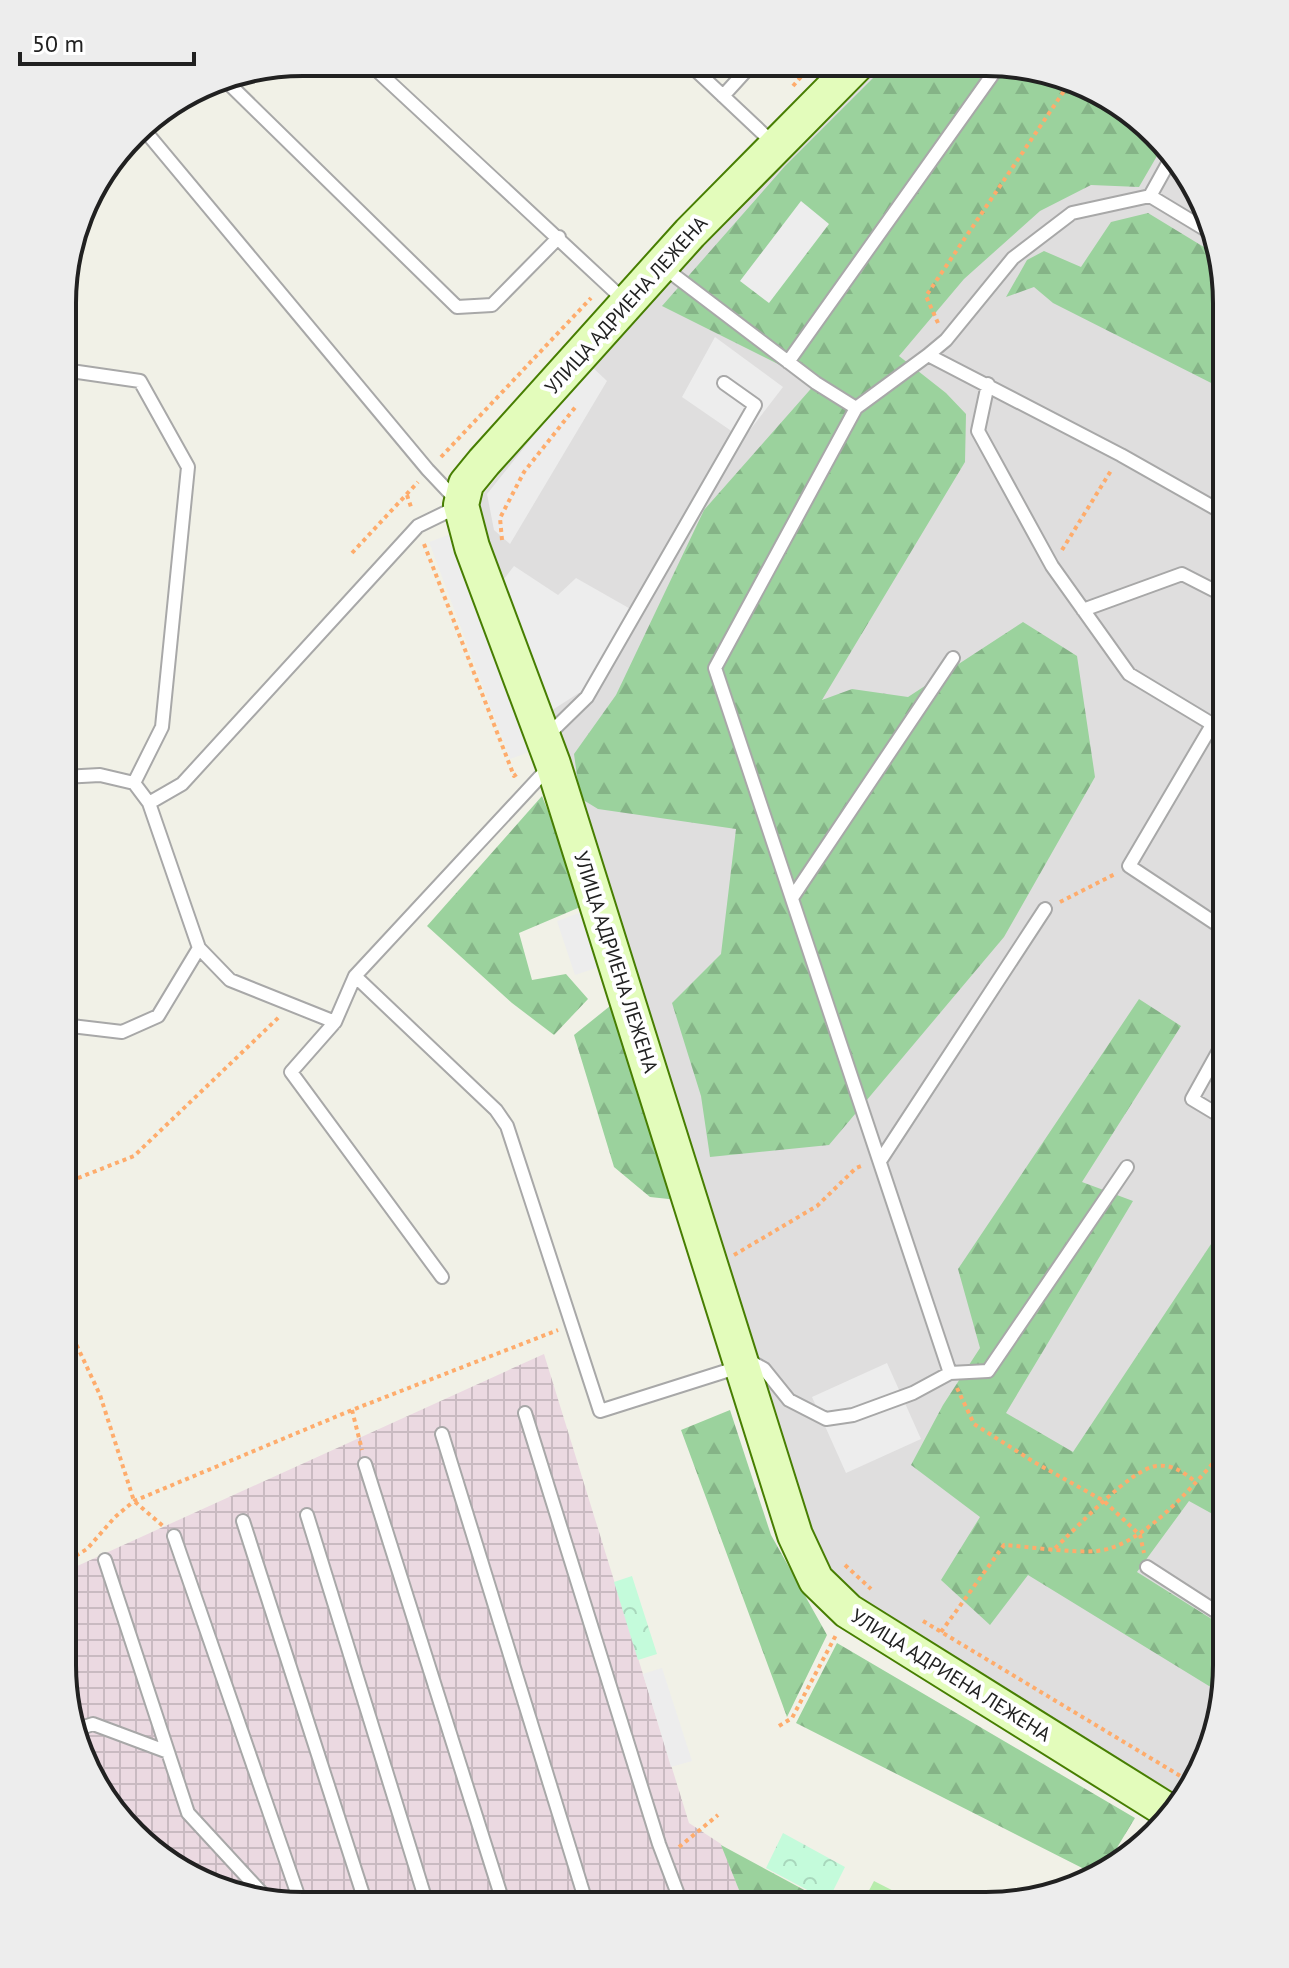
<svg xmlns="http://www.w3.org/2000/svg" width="1289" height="1968" viewBox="0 0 1289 1968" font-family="'PT Sans',sans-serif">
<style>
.residential{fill:#dfdede}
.industrial{fill:url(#industrial-grid)}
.forest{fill:url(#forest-firs)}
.park{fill:url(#park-crowns)}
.garden{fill:#b7ecac}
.parking{fill:#ededed}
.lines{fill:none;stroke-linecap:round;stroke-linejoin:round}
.lane-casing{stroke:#a8a8a8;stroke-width:16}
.secondary-casing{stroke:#477e02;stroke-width:38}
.path{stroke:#feac6c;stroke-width:4;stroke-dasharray:4 4;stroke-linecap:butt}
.lane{stroke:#fff;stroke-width:12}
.secondary{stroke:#e3fcbb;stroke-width:34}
.labels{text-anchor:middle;stroke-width:8;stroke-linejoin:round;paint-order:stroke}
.street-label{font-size:20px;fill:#212121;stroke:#fff}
.rim{fill:none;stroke:#212121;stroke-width:4}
</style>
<defs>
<pattern id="industrial-grid" width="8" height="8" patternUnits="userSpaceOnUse" patternTransform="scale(2)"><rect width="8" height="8" fill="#ebd9e1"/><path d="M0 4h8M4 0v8" fill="none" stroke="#c9bac1"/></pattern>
<pattern id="forest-firs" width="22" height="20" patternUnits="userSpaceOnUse" patternTransform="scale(2)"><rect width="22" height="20" fill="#9bd29d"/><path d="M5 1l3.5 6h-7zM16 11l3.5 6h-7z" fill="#85b487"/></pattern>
<pattern id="park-crowns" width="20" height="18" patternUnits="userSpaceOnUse" patternTransform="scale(2)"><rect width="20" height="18" fill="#c4fbdb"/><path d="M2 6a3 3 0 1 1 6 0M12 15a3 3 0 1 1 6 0" fill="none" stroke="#a8d7bc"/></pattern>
</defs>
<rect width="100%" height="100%" fill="#f1f1e7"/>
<path class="residential" d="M 874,64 L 1018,64 L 1132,112 L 1208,211 L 1227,303 L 1226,1681 L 1183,1802 L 851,1596 L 832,1573 L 814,1542 L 476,514 L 484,493 L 588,364 L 823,115 Z"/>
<path class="industrial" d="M 544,1354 L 689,1823 L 721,1844 L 745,1905 L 272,1904 L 157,1856 L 81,1757 L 62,1665 L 62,1570 L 64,1572 Z"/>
<path class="forest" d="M 887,64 L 1018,64 L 1132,112 L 1161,149 L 1139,187 L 1091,185 L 1040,211 L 964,279 L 899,356 L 946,393 L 966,414 L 965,462 L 822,700 L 852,689 L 908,697 L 1023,622 L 1077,656 L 1095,777 L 1004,937 L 829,1145 L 710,1157 L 701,1096 L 672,1003 L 721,954 L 736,829 L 598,809 L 580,798 L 574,754 L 616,695 L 704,510 L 816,383 L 662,306 L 785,166 Z
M 1148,213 L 1217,255 L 1227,303 L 1227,391 L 1053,303 L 1034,287 L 1006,297 L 1027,260 L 1044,251 L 1081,267 L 1111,222 Z
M 542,796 L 585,905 L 519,933 L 532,980 L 566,974 L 588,999 L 554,1035 L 512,1003 L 427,926 Z
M 1139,999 L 1181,1026 L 1082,1182 L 1133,1201 L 1006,1413 L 1073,1452 L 1227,1220 L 1227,1417 L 1216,1432 L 1227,1438 L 1227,1522 L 1189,1501 L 1137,1572 L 1226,1628 L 1226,1681 L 1222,1694 L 1028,1575 L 990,1625 L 941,1580 L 980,1517 L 911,1465 L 943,1405 L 980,1348 L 958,1269 Z
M 615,1002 L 678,1200 L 650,1197 L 614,1167 L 574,1035 Z
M 730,1410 L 771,1535 L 827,1635 L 787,1717 L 681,1430 Z
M 837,1643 L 1135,1818 L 1101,1874 L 1098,1876 L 796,1723 Z
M 721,1845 L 834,1906 L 745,1905 Z"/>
<path class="park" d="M 632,1576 L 657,1654 L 638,1660 L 614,1582 Z
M 783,1833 L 845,1867 L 828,1901 L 766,1868 Z"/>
<path class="garden" d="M 874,1881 L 923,1906 L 861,1906 Z"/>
<path class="parking" d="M 801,201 L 829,224 L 769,303 L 740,281 Z
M 715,337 L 783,387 L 743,439 L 682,397 Z
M 590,365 L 607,381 L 510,544 L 494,530 L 487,494 Z
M 454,533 L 535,750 L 510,759 L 429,542 Z
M 514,566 L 558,595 L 576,578 L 634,611 L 582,691 L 546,714 L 500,584 Z
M 582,912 L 599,967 L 575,975 L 557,921 Z
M 887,1363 L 921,1439 L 846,1473 L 812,1397 Z
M 662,1668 L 692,1761 L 671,1767 L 643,1674 Z"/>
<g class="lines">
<defs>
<path id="lane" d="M 368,62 L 625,301
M 688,63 L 773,143
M 223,78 L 457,307 L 492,305 L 559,237
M 723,96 L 753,63
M 141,126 L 428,470 L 461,505 L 418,526 L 182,784 L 149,803
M 1150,196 L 1170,160
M 662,266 L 816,383 L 856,408
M 928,355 L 946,340 L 1013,258 L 1072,213 L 1150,196 L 1213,234
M 788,362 L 1000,64
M 64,370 L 140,381 L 188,467 L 162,727 L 134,783
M 988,384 L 978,431 L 1052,566 L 1129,674 L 1227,733
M 1083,610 L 1182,574 L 1227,597
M 1212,725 L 1129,866 L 1227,931
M 546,737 L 587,697 L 755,405 L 724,383
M 63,777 L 100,775 L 134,783 L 149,803 L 199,948 L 230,980 L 335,1022
M 792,898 L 953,658
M 355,976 L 496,1110 L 507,1126 L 600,1411 L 739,1367
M 63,1025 L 122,1032 L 158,1016 L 199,948
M 1227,1120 L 1192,1099 L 1227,1036
M 880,1161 L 1045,909
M 442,1277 L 291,1072 L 335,1022 L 355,976 L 550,766
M 746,1359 L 764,1369 L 789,1400 L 826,1419 L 853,1415 L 913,1393 L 950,1373 L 715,668 L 856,408 L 928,355 L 1121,455 L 1227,515
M 950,1373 L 988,1371 L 1127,1167
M 525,1413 L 659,1844 L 682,1905
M 442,1434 L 587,1905
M 365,1464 L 504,1905
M 307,1515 L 427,1904
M 243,1521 L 366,1904
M 174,1536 L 301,1904
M 105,1560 L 188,1813 L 271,1903
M 1147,1567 L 1226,1618
M 75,1730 L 93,1724 L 168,1752"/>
<path id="secondary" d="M 857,64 L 690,233 L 484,462 L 466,484 L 461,505 L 472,547 L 553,764 L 795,1535 L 816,1580 L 848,1611 L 1173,1814"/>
</defs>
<use href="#lane" class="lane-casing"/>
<use href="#secondary" class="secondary-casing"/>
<path class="path" d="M 793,86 L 812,64
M 938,323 L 926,296 L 1068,85
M 441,457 L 591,298
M 407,495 L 412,510
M 502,540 L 500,518 L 524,472 L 577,405
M 424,544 L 514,776 L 518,773
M 1062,550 L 1112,469
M 352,553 L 418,482
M 1060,902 L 1117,873
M 63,1184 L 134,1156 L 279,1017
M 734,1255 L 817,1206 L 856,1168 L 864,1165
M 63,1316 L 100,1395 L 134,1501 L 163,1526
M 957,1388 L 974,1424 L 1034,1462 L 1104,1501 L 1140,1535 L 1144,1553
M 352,1410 L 362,1450
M 1055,1548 C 1076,1529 1131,1468 1157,1466 C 1173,1464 1184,1473 1196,1482
M 62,1564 L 87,1549 L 115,1517 L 134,1501 L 352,1410 L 558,1330
M 845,1565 L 871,1589
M 923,1621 L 1192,1783
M 941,1632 L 1004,1545 C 1031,1547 1071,1553 1097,1551 C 1145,1546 1197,1481 1227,1447
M 779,1726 L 792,1718 L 836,1635
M 679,1847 L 718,1815"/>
<use href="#lane" class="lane"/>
<use href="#secondary" class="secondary"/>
</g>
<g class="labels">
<g class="street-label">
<text transform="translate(626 305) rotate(-48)" y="7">УЛИЦА АДРИЕНА ЛЕЖЕНА</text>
<text transform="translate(616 962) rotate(72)" y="7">УЛИЦА АДРИЕНА ЛЕЖЕНА</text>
<text transform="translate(951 1675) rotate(32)" y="7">УЛИЦА АДРИЕНА ЛЕЖЕНА</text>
</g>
</g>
<path d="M0 0H1289V1968H0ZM303 76H986A227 227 0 0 1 1213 303V1665A227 227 0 0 1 986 1892H303A227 227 0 0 1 76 1665V303A227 227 0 0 1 303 76Z" fill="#ededed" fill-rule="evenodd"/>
<path class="rim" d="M303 76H986A227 227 0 0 1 1213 303V1665A227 227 0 0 1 986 1892H303A227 227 0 0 1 76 1665V303A227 227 0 0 1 303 76Z"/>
<path d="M20 52v12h174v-12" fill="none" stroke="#212121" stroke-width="4"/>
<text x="32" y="52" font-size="24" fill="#212121" stroke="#ffffff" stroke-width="6" paint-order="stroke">50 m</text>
</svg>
